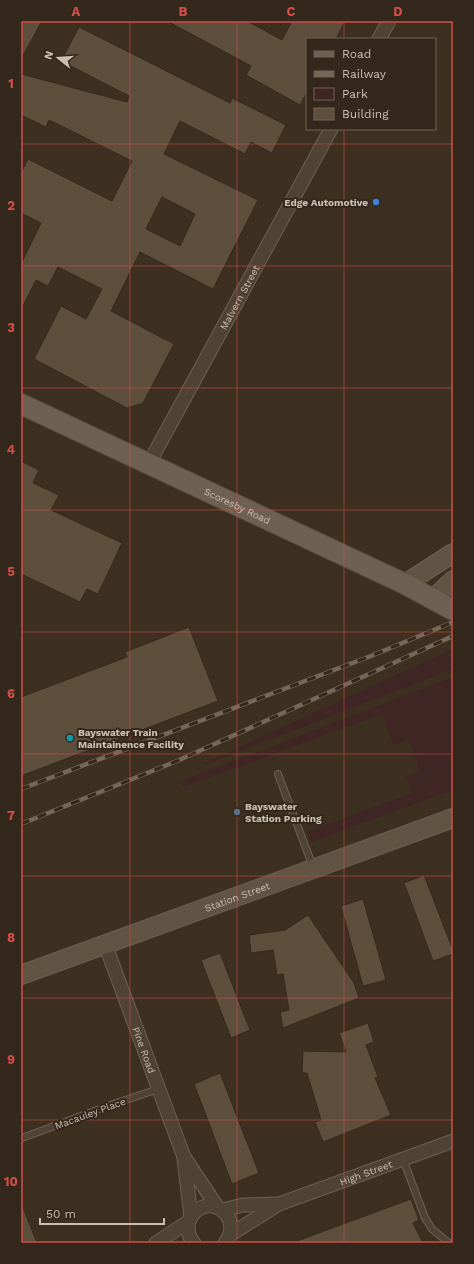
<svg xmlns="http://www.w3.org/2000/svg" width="474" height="1264" viewBox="0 0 474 1264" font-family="'Work Sans',sans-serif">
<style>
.green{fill:#3f2523}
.building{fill:#5e4f3d;stroke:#352a1d;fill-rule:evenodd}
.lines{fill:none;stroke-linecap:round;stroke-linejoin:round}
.lane-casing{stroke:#6c6154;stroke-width:8}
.street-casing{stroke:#6c6154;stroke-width:15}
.secondary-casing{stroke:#6c6154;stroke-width:20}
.primary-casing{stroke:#574c3f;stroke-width:22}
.lane{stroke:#4e4335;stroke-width:6}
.street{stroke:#4e4335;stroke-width:13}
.secondary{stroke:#625443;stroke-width:18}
.primary{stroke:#6e6153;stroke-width:20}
.rail-casing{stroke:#766757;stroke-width:4.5}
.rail{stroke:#33281b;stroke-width:3;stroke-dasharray:9;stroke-linecap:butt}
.grid{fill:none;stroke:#d34e4a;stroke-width:1;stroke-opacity:0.55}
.shop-dot{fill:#3f7fe0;stroke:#33281b;stroke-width:1.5}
.culture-dot{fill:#0f9aa8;stroke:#33281b;stroke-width:1.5}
.service-dot{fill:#5c6f8a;stroke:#33281b;stroke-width:1.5}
.labels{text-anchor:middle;stroke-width:4;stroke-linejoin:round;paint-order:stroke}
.poi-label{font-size:10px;font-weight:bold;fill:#cabfb1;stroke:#33281b;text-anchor:start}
.street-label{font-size:10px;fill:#cabfb1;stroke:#33281b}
.neatline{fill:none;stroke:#d34e4a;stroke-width:1.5}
.grid-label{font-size:13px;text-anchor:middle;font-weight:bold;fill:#d34e4a}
</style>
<rect width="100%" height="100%" fill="#3e3021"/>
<path class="green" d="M 453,649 L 453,669 L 204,765 L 203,764 Z
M 453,677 L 453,790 L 442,794 L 311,842 L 307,832 L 412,793 L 406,777 L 420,771 L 409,739 L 393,745 L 382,714 L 183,787 L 181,784 L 182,781 Z"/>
<path class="building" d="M 21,21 L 42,21 L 21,59 Z
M 167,21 L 247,21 L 282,40 L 292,21 L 345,21 L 336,39 L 307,39 L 307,92 L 300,105 L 246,75 L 251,66 Z
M 79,27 L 230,103 L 232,98 L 286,125 L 272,153 L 251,142 L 245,154 L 180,121 L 164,154 L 258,200 L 213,289 L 140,252 L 111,311 L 174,344 L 143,403 L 127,408 L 34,359 L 61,306 L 86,319 L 102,289 L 58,267 L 48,286 L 36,280 L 21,310 L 21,264 L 41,223 L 21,213 L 21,173 L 28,159 L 112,201 L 132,161 L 49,120 L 46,127 L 21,115 L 21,74 L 127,102 L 129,96 L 61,61 ZM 162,197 L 195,214 L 180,246 L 146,229 Z
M 21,461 L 39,470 L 33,483 L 59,495 L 51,510 L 122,543 L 98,594 L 87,589 L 80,602 L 21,574 Z
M 189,627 L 218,701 L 21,776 L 21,697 L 127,657 L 125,652 Z
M 424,875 L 453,950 L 453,954 L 433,961 L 404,883 Z
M 363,899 L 386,980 L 363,986 L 341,906 Z
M 308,915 L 354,983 L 359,998 L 283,1028 L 280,1012 L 289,1010 L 283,974 L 277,975 L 273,950 L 251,953 L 249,935 L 285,930 Z
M 220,953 L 250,1030 L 231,1038 L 201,960 Z
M 368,1023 L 374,1042 L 366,1045 L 378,1077 L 375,1078 L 391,1115 L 323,1142 L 315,1122 L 321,1120 L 307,1073 L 302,1073 L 303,1051 L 346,1052 L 339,1033 Z
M 220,1073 L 259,1173 L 232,1184 L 194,1084 Z
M 411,1199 L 419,1220 L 413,1223 L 423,1243 L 298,1243 L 297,1241 Z
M 21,1205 L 22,1205 L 37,1243 L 21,1243 Z"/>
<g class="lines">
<defs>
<path id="lane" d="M 278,774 L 313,867
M 22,1138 L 108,1106 L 158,1089
M 403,1159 L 425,1218 L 432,1229 L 449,1243"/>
<g id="street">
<path d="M 379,39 L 389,21"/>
<path id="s1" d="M 148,465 L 331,129"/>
<path id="s2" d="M 105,944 L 184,1157 L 218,1208"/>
<path d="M 184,1158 L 191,1217"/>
<path d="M 223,1210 L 243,1205 L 278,1204"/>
<path id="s3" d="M 231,1234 L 279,1204 L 453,1141"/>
<path d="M 156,1243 L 188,1222"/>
<path d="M 194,1243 C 189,1238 188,1232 188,1226 C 188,1221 190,1218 193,1214 C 212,1192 244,1219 225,1243"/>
</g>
<g id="secondary">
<path d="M 405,584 L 453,553"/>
<path d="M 433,599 L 453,580"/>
<path id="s4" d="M 21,975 L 453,818"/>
</g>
<g id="primary">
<path id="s5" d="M 21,404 L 405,584 L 453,610"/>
</g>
</defs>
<use href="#lane" class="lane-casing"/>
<use href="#street" class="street-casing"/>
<use href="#secondary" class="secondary-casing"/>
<use href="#primary" class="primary-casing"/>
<use href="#lane" class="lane"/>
<use href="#street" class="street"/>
<use href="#secondary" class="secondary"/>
<use href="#primary" class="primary"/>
<defs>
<path id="rail" d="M 21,789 L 371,656 L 453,622
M 21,824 L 177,761 L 453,636"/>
</defs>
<use href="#rail" class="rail-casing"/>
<use href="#rail" class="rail"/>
</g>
<path class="grid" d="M 130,21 L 130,1243M 237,21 L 237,1243M 344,21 L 344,39M 344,129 L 344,1243M 21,144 L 453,144M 21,266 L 453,266M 21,388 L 453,388M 21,510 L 453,510M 21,632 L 453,632M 21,754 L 453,754M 21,876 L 453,876M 21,998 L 453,998M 21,1120 L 453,1120"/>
<circle class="shop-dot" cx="376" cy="202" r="4"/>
<circle class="culture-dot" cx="70" cy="738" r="4"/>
<circle class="service-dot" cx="237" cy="812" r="4"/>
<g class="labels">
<g class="poi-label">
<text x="368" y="206" text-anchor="end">Edge Automotive</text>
<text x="78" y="736">Bayswater Train<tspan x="78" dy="12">Maintainence Facility</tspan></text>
<text x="245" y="810">Bayswater<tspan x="245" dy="12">Station Parking</tspan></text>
</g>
<g class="street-label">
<text dy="4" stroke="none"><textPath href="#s1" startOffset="191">Malvern Street</textPath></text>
<text dy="4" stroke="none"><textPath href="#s5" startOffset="239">Scoresby Road</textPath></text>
<text dy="4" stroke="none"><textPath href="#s4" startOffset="230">Station Street</textPath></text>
<text dy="4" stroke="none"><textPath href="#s2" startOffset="113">Pine Road</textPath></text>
<text transform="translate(90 1113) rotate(-20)" y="4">Macauley Place</text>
<text dy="4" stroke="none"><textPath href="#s3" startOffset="149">High Street</textPath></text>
</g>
</g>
<rect width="474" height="1264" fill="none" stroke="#33281b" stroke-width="44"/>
<rect x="306" y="38" width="130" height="92" fill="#33281b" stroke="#6f6457"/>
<rect x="314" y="51" width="20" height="6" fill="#6e6153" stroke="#6f6457"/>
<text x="342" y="58" font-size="12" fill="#cabfb1">Road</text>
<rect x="314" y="71" width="20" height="6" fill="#766757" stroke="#6f6457"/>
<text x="342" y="78" font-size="12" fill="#cabfb1">Railway</text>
<rect x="314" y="88" width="20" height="12" fill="#3f2523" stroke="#6f6457"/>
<text x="342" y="98" font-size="12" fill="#cabfb1">Park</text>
<rect x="314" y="108" width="20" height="12" fill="#5e4f3d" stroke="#6f6457"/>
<text x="342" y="118" font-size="12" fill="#cabfb1">Building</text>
<g transform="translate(58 58) rotate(287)" stroke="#33281b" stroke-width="3" paint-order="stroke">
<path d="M0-3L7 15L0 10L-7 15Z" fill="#cabfb1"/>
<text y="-6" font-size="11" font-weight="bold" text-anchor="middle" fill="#cabfb1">N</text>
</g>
<path d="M40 1218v6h124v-6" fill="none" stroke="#cabfb1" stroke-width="2"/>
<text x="46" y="1218" font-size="12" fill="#cabfb1" stroke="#33281b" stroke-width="3" paint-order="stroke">50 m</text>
<rect x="22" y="22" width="430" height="1220" class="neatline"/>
<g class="grid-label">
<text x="76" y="16">A</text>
<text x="183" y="16">B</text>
<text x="291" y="16">C</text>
<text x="398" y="16">D</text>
<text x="11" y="88">1</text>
<text x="11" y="210">2</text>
<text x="11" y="332">3</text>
<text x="11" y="454">4</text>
<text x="11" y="576">5</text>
<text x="11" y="698">6</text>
<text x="11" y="820">7</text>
<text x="11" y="942">8</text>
<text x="11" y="1064">9</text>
<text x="11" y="1186">10</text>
</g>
</svg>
